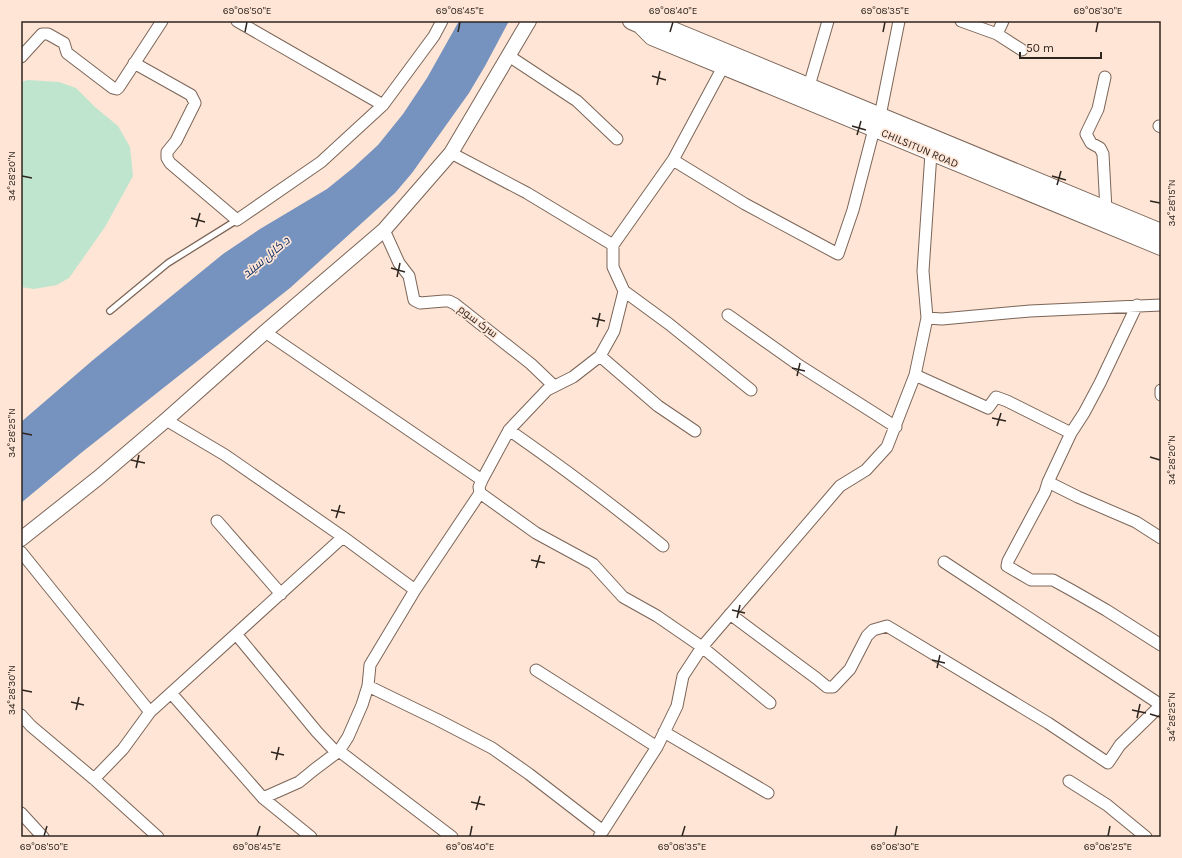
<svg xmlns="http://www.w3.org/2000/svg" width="1182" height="858" viewBox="0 0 1182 858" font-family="Karla,Cairo,sans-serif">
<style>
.green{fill:#bfe5cf}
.water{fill:#7692be}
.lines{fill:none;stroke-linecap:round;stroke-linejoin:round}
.service-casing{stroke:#7b6558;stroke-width:8}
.minor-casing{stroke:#7b6558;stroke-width:13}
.tertiary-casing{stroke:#7b6558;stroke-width:16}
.secondary-casing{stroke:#7b6558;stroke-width:18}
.service{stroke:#fff;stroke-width:5.5}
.minor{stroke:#fff;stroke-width:11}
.tertiary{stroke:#fff;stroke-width:14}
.secondary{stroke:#fff;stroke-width:16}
.ticks{fill:none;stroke:#2e251f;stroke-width:1.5}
.labels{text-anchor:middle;stroke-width:3.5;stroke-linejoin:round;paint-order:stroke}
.street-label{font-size:11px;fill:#2e251f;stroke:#fee5d5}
.water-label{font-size:12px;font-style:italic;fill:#08295f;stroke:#fee5d5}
.neatline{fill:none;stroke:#2e251f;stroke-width:1.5}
.ticks-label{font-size:10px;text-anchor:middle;fill:#2e251f}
</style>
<rect width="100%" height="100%" fill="#fee5d5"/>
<path class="green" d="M 28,80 L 59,82 L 76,88 L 95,107 L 118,126 L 130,147 L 133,176 L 105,227 L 69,278 L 57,285 L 34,289 L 21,287 L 21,82 Z"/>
<path class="water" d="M 459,21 L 509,21 L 485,66 L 469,93 L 412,173 L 395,193 L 290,288 L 81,453 L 21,503 L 21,422 L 93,360 L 223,254 L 260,229 L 327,189 L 353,168 L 378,145 L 403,114 L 427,78 Z"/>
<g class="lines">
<defs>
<path id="service" d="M 110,311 L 168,263 L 237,220"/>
<path id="minor" d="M 237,21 L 383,105
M 961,21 L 997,34 L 1022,50
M 997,34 L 1003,21
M 509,56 L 577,101 L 617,139
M 21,57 L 42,34 L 48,34 L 64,43 L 67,53 L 113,88 L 117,89 L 119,87 L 162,21
M 134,63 L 191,95 L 195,103 L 176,141 L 167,152 L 167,158 L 170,163 L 237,220 L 321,162 L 383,105 L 434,36 L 442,21
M 1105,77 L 1098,109 L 1086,134 L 1091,143 L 1100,148 L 1103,154 L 1106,210
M 809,86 L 828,21
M 880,116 L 899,21
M 1159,126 L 1161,127
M 451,153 L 527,193 L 613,245
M 673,160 L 745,204 L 838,254 L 853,210 L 874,129
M 384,230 L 399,263 L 409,276 L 414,300 L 420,303 L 444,301 L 449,301 L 455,304 L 531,364 L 554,386
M 624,291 L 669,324 L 751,390
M 1137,305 L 1100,383 L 1084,413 L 1071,433 L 1048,482 L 1045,492 L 1008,561 L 1007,566 L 1031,580 L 1053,580 L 1073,591 L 1106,610 L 1161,645
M 728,315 L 800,366 L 896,427
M 927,318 L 942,319 L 1030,311 L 1161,305
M 265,332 L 482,480
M 600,356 L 658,406 L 695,431
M 915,375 L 988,408 L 996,397 L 1007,401 L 1071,433
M 1161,390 L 1161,395
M 166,420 L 225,455 L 343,537 L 415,590
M 509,430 C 562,467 613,505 663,546
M 1048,482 L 1078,497 L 1136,522 L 1161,538
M 480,493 L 536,533 L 593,564 L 623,597 L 657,616 L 702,647 L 770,703
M 217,521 L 281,594
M 21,552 L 150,712
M 944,562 L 1161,705
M 730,614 L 816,678 L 827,687 L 833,687 L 850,669 L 867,636 L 873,630 L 887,626 L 1048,723 L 1108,763 L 1120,745 L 1161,705
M 236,634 L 317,732 L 333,749 L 339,751 L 452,837
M 536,670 L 657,747
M 368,686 L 438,720 L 492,748 L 529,774 L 603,831
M 171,693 L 263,798 L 311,837
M 21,715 L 31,726 L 94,779 L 158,837
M 664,732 L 768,793
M 94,779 L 123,749 L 150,712 L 343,537
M 1069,781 L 1107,805 L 1146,837
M 263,798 L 299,782 L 315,769 L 339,751 L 348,737 L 362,705 L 368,686 L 370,665 L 415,590 L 480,493 L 479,487 L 482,480 L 509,430 L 547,390 L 573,377 L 600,356 L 614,331 L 624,291 L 613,267 L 613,245 L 673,160 L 723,67
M 21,813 L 43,837
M 599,837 L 657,747 L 677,706 L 683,676 L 702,647 L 840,486 L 866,470 L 887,447 L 915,375 L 927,318 L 923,271 L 931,153"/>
<path id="tertiary" d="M 21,539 L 98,478 L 166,420 L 265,332 L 384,230 L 451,153 L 529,21"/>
<path id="secondary" d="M 631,21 L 640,25 L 652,37 L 1161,247
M 640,25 L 656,23 L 1161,232"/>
</defs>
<use href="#service" class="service-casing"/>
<use href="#minor" class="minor-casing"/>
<use href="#tertiary" class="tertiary-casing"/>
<use href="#secondary" class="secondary-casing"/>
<use href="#service" class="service"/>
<use href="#minor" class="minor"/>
<use href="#tertiary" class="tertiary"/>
<use href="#secondary" class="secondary"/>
</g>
<path class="ticks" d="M 245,32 L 247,22M 458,32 L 460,22M 670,32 L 673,22M 883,32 L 885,22M 1096,32 L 1098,22M 652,76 L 666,80M 657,85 L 660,71M 852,126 L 866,130M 857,135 L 861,121M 22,176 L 32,178M 1052,176 L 1066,180M 1057,185 L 1061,171M 1150,201 L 1160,203M 191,218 L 205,222M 196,227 L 200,213M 391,268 L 405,272M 397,277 L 400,263M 592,318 L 605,321M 597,327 L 600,313M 792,368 L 805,371M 797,376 L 800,363M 992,418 L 1006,421M 997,426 L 1001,413M 22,433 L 32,435M 1150,457 L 1160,460M 131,460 L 145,463M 136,468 L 139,455M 331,510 L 345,513M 336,518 L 340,505M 531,560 L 545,563M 536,568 L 540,555M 732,610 L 745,613M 737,618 L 740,605M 932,660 L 945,663M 937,668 L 940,655M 22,690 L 32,692M 71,702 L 84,705M 76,710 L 79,697M 1132,710 L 1146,713M 1150,714 L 1160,717M 1137,718 L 1140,704M 271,752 L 284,755M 276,760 L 279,747M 471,802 L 485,805M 476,810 L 480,796M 44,836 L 47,826M 257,836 L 260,826M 470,836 L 472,826M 682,836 L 685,826M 895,836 L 897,826M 1108,836 L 1110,826"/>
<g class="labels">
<g class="street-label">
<text transform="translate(920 148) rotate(23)" y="4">CHILSITUN ROAD</text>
<text transform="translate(478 321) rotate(37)" y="4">سرک سوم</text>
</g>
<g class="water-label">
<text transform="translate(266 257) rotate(-40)" y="4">د کابل سيند</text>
</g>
</g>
<rect width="1182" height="858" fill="none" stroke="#fee5d5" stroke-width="44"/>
<path d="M1020 52v6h81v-6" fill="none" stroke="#2e251f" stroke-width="2"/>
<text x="1026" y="52" font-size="12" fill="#2e251f" stroke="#fee5d5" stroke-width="3" paint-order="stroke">50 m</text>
<rect x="22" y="22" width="1138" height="814" class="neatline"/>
<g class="ticks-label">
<text x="247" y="14">69°08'50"E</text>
<text x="460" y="14">69°08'45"E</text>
<text x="673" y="14">69°08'40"E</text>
<text x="885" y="14">69°08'35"E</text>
<text x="1098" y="14">69°08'30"E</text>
<text transform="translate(11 176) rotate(-90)" y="4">34°28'20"N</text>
<text transform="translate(1171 203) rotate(-90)" y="4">34°28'15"N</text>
<text transform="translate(11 433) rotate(-90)" y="4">34°28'25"N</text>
<text transform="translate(1171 460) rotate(-90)" y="4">34°28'20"N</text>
<text transform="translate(11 690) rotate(-90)" y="4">34°28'30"N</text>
<text transform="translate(1171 717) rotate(-90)" y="4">34°28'25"N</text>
<text x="44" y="850">69°08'50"E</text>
<text x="257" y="850">69°08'45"E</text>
<text x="470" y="850">69°08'40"E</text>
<text x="682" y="850">69°08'35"E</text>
<text x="895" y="850">69°08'30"E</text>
<text x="1108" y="850">69°08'25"E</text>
</g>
</svg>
